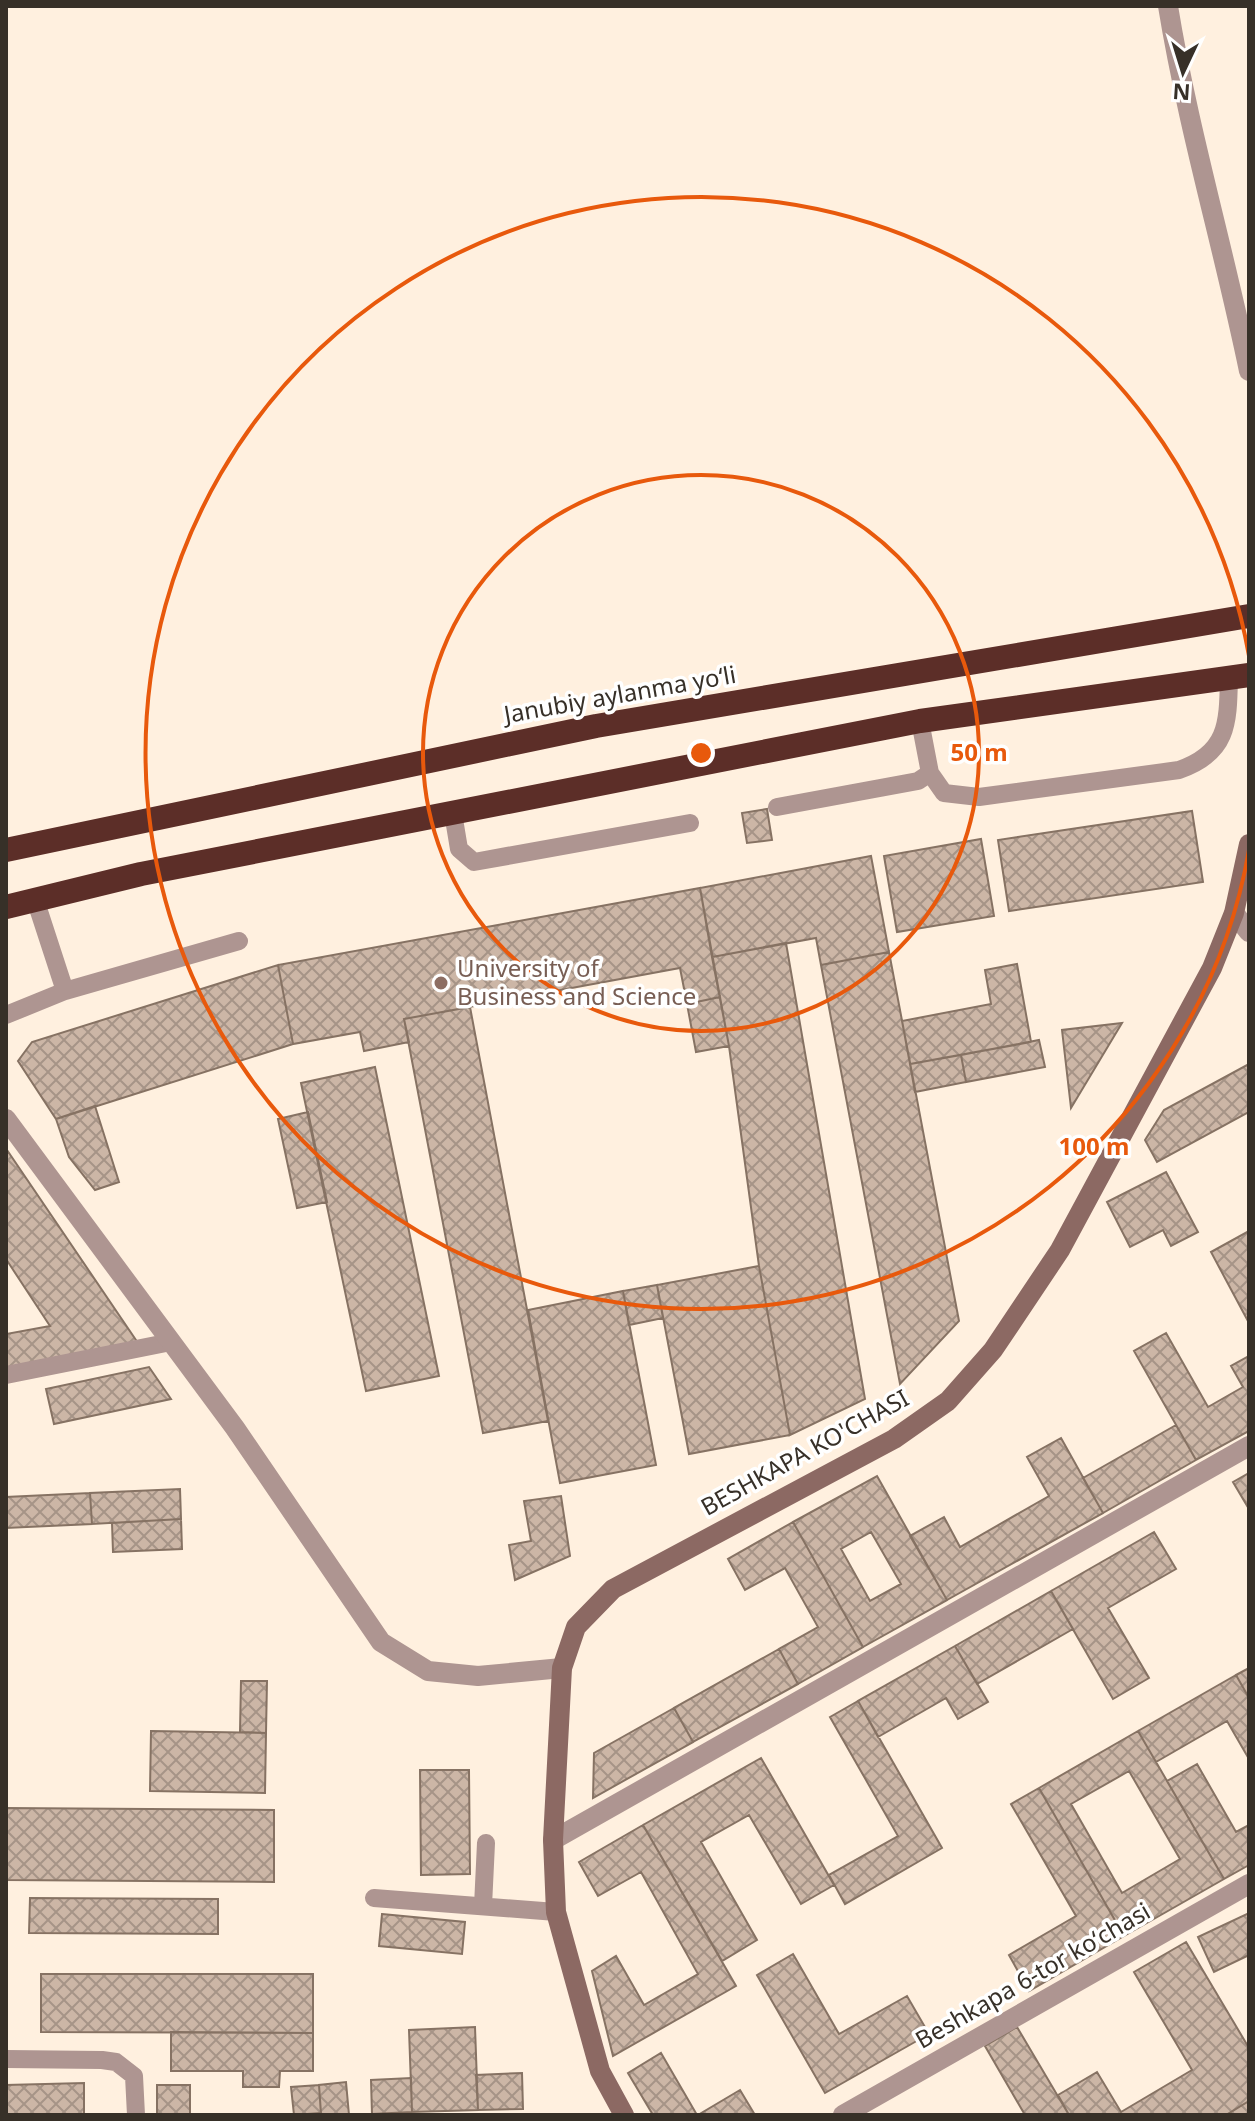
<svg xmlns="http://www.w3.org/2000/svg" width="1255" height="2121" viewBox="0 0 1255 2121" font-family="'Noto Sans',sans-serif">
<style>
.building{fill:url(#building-cross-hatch);stroke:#867263;stroke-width:2;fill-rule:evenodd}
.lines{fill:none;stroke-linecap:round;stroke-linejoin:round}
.lane{stroke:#ae9591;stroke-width:18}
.street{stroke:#ae9591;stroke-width:20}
.secondary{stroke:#8c6963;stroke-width:20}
.highway{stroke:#5c2e28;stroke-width:24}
.ring{fill:none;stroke:#e8590c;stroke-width:4}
.education-dot{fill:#8d6e63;stroke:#fff;stroke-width:3}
.labels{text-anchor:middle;stroke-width:7;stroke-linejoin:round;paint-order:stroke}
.street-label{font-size:24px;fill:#373028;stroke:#fff}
.education-label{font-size:24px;fill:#785e54;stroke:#fff;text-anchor:start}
.centre{fill:#e8590c;stroke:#fff;stroke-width:4}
.ring-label{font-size:24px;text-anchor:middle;font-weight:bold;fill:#e8590c;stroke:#fff;stroke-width:7;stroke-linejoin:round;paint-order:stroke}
</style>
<defs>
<pattern id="building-cross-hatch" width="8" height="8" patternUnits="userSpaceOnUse" patternTransform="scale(2)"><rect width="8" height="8" fill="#ccb6a6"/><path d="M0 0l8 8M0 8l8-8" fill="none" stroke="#a69487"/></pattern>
</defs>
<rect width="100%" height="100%" fill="#fff0df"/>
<path class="building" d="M 767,809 L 772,840 L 747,843 L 742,813 Z
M 1192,811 L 1203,882 L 1009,911 L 998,840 Z
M 981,839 L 994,916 L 897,932 L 884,856 Z
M 871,856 L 889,952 L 821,965 L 816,938 L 712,957 L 700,888 Z
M 700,888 L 720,997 L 687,1004 L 680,968 L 404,1019 L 409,1042 L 364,1051 L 360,1032 L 293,1044 L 278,965 Z
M 786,943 L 865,1399 L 790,1435 L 759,1266 L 729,1046 L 712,957 Z
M 889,952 L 959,1321 L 900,1384 L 821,965 Z
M 1017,964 L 1031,1042 L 910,1064 L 902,1021 L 991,1004 L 985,970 Z
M 278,965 L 293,1044 L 56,1119 L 18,1061 L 32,1042 Z
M 720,997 L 729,1046 L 696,1052 L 687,1004 Z
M 470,1007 L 548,1421 L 483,1433 L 404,1019 Z
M 1122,1023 L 1071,1108 L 1062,1030 Z
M 1039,1040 L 1045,1067 L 966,1082 L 961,1055 Z
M 961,1055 L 966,1082 L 915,1092 L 910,1064 Z
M 1249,1064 L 1249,1112 L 1157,1162 L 1145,1140 L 1164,1110 Z
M 375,1067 L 439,1376 L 366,1391 L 301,1083 Z
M 95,1106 L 119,1182 L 95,1190 L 69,1157 L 56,1119 Z
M 308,1112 L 327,1202 L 297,1208 L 278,1119 Z
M 7,1150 L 138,1343 L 6,1369 L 6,1334 L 50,1326 L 6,1259 Z
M 1166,1172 L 1198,1232 L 1171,1246 L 1163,1230 L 1130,1247 L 1107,1202 Z
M 1249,1231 L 1249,1323 L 1211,1252 Z
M 759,1266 L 790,1435 L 689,1454 L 657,1285 Z
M 657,1285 L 663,1318 L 629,1325 L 623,1291 Z
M 623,1291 L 656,1465 L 560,1483 L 528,1310 Z
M 1166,1333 L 1208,1407 L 1243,1387 L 1231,1366 L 1249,1356 L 1249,1431 L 1196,1460 L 1134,1351 Z
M 149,1367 L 171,1399 L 54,1424 L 46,1389 Z
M 1176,1425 L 1196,1460 L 1103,1513 L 1083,1478 Z
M 1061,1438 L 1103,1513 L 947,1600 L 910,1536 L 944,1517 L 960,1547 L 1049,1496 L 1027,1457 Z
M 1249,1473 L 1249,1509 L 1233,1482 Z
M 877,1476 L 947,1600 L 863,1647 L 793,1522 ZM 871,1532 L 901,1584 L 870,1601 L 841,1549 Z
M 180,1489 L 181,1519 L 92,1524 L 90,1493 Z
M 90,1493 L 92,1524 L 6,1528 L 6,1497 Z
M 561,1496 L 570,1556 L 515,1580 L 509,1545 L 531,1541 L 524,1501 Z
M 181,1519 L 182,1549 L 113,1552 L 112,1523 Z
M 793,1522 L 863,1647 L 798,1684 L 779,1649 L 818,1627 L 785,1568 L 745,1590 L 728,1559 Z
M 1154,1532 L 1176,1569 L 1108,1608 L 1149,1678 L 1113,1699 L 1051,1591 Z
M 1051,1591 L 1073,1629 L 977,1684 L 955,1646 Z
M 955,1646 L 988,1702 L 958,1719 L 946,1698 L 878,1737 L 858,1701 Z
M 779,1649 L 798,1684 L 693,1742 L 674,1708 Z
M 1249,1668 L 1249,1698 L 1236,1675 Z
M 1236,1675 L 1249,1698 L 1249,1759 L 1227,1721 L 1156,1762 L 1138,1731 Z
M 241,1681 L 267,1681 L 266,1733 L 240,1732 Z
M 858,1701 L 942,1848 L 845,1904 L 829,1875 L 898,1836 L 830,1717 Z
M 674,1708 L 693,1742 L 593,1798 L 594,1753 Z
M 151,1731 L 266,1733 L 265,1793 L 150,1791 Z
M 1138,1731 L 1224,1879 L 1124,1936 L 1039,1788 ZM 1129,1771 L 1180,1859 L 1122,1893 L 1071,1804 Z
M 761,1758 L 834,1885 L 801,1904 L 749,1815 L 701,1842 L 757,1940 L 722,1961 L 643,1825 Z
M 1197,1764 L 1236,1832 L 1249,1825 L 1249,1865 L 1224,1879 L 1167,1781 Z
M 420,1770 L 469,1770 L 470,1874 L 421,1875 Z
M 1039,1788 L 1124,1936 L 1029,1991 L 1009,1955 L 1076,1916 L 1011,1804 Z
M 6,1808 L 274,1810 L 274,1882 L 6,1880 Z
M 643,1825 L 736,1986 L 613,2056 L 592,1971 L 616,1956 L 644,2005 L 698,1974 L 641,1872 L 598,1896 L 579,1862 Z
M 30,1898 L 218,1899 L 218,1934 L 29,1933 Z
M 1249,1913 L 1249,1955 L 1214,1972 L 1198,1937 Z
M 382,1914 L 465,1922 L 462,1954 L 379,1946 Z
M 1186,1942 L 1249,2048 L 1249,2101 L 1226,2115 L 1069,2115 L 1058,2095 L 1097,2072 L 1121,2112 L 1192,2070 L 1134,1972 Z
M 793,1954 L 839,2034 L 907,1996 L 929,2034 L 825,2093 L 757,1975 Z
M 41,1974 L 313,1974 L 313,2033 L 41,2032 Z
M 475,2027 L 478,2110 L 412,2112 L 409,2030 Z
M 1017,2027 L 1069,2115 L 1025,2115 L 985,2046 Z
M 171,2032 L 313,2033 L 313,2071 L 280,2071 L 279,2087 L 243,2087 L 243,2071 L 171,2071 Z
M 661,2053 L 697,2115 L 653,2115 L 628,2073 Z
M 522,2073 L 523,2109 L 478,2110 L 476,2075 Z
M 411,2078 L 412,2112 L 372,2114 L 371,2080 Z
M 346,2082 L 349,2115 L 321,2115 L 319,2085 Z
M 84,2083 L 84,2115 L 6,2115 L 6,2085 Z
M 157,2085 L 190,2085 L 190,2115 L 157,2115 Z
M 319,2085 L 321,2113 L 294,2115 L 291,2087 Z
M 740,2090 L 755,2115 L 698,2115 Z
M 1249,2101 L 1249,2115 L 1226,2115 Z"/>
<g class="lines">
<path class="lane" d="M 930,773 L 944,793 L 979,797 L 1179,770 C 1228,753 1228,724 1229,677
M 777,807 L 918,781 L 930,773 L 920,721
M 453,813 L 459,849 L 474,862 L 690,823
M 35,899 L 65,991
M 6,1015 L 65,991 L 239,941
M 6,1375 L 171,1342
M 374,1898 L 556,1912
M 483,1906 L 486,1843
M 6,2059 L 102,2060 L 116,2062 L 134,2076 L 136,2115"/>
<path class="street" d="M 1168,6 C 1188,129 1224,249 1249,371
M 1234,913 L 1249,932
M 6,1119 L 235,1428 L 381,1642 L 428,1671 L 478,1676 L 562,1668
M 553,1840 L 1249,1446
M 843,2115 L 1249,1884"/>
<path class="secondary" d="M 624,2115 L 600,2071 L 556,1912 L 553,1840 L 562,1668 L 576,1627 L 613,1589 L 894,1439 L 948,1401 L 993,1350 L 1060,1250 L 1212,968 L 1234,913 L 1249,844"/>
<path class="highway" d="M 6,850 L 596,726 L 1249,616
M 6,907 L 141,874 L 920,721 L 1249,675"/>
</g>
<g class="ring">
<circle cx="701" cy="753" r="278"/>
<path d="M1249 850A556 556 0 1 1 1249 656"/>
</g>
<circle class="education-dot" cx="441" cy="983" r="8"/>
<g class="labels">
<g class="street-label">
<text transform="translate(620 695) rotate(-10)" y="8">Janubiy aylanma yoʻli</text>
<text transform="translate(805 1453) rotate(-29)" y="8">BESHKAPA KO'CHASI</text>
<text transform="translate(1033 1976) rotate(-30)" y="8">Beshkapa 6-tor koʻchasi</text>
</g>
<g class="education-label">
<text x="457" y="977">University of<tspan x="457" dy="28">Business and Science</tspan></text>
</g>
</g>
<circle cx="701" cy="753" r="12" class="centre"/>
<g class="ring-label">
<text x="979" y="761">50 m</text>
<text x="1094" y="1155">100 m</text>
</g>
<rect width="1255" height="2121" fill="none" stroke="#373028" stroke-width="16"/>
<g transform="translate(1183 72) rotate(184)" stroke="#ffffff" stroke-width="6" paint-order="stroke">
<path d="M0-6L14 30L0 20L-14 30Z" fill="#373028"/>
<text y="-12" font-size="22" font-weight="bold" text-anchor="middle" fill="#373028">N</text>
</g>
</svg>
